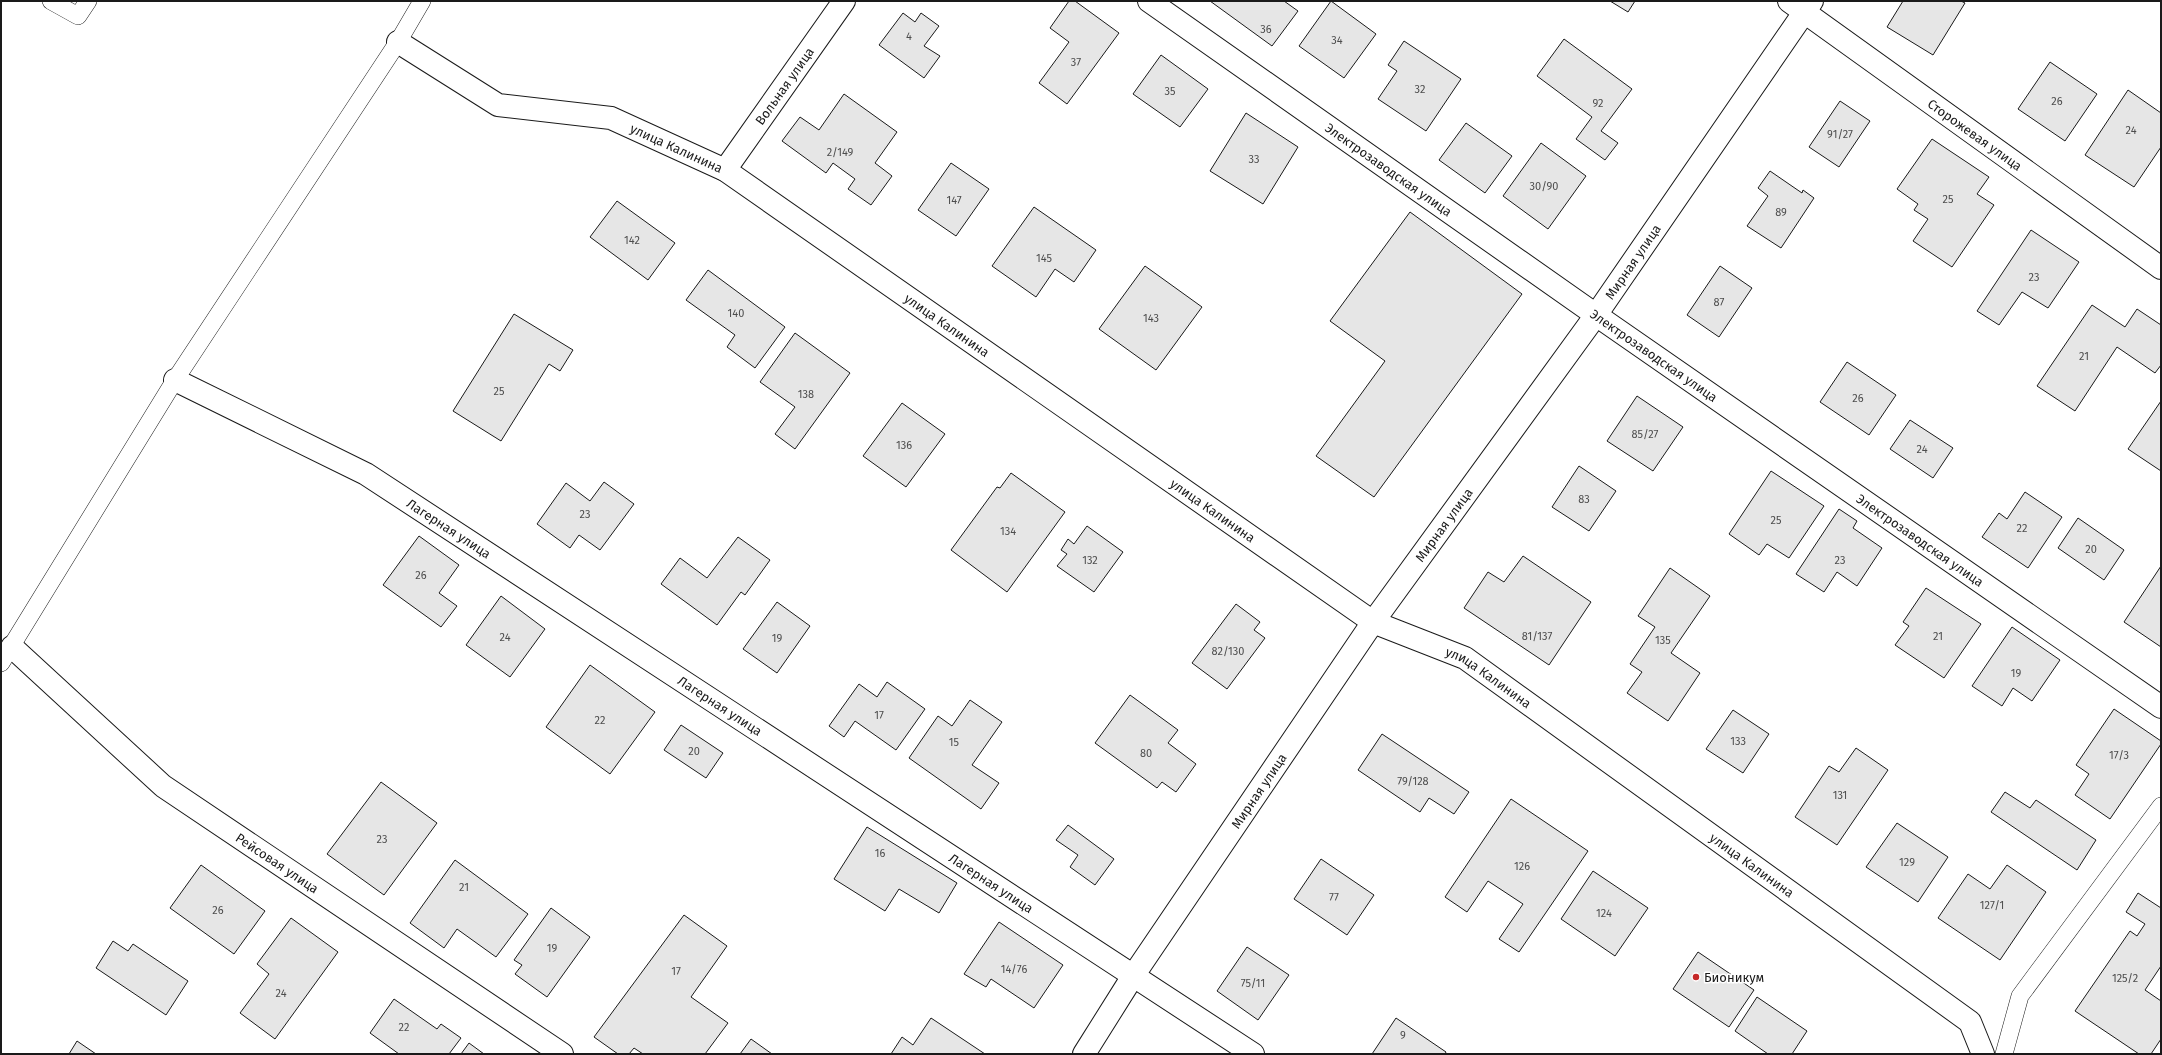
<svg xmlns="http://www.w3.org/2000/svg" width="2162" height="1055" viewBox="0 0 2162 1055" font-family="'Fira Sans',sans-serif">
<style>
.building{fill:#e6e6e6;stroke:#1a1a1a}
.lines{fill:none;stroke-linecap:round;stroke-linejoin:round}
.service-casing{stroke:#1a1a1a;stroke-width:18}
.minor-casing{stroke:#1a1a1a;stroke-width:24}
.service{stroke:#fff;stroke-width:17}
.minor{stroke:#fff;stroke-width:22}
.poi-dot{fill:#c62828;stroke:#fff;stroke-width:1.5}
.labels{text-anchor:middle;stroke-width:3;stroke-linejoin:round;paint-order:stroke}
.number-label{font-size:11px;fill:#4d4d4d}
.street-label{font-size:13px;fill:#1a1a1a;stroke:#fff}
.poi-label{font-size:13px;fill:#1a1a1a;stroke:#fff;text-anchor:start}
</style>
<rect width="100%" height="100%" fill="#fff"/>
<path class="building" d="M 1069,1 L 1075,1 L 1119,33 L 1067,104 L 1039,83 L 1069,42 L 1050,28 Z
M 1210,1 L 1284,1 L 1298,11 L 1272,46 Z
M 1331,1 L 1376,34 L 1344,78 L 1299,46 Z
M 1610,1 L 1635,1 L 1628,12 Z
M 1903,1 L 1961,1 L 1965,3 L 1933,55 L 1887,27 Z
M 903,13 L 915,22 L 921,13 L 939,26 L 924,46 L 940,56 L 924,78 L 879,45 Z
M 1564,39 L 1632,89 L 1601,131 L 1618,143 L 1605,160 L 1576,139 L 1592,117 L 1537,76 Z
M 1404,41 L 1461,79 L 1426,131 L 1378,99 L 1397,71 L 1388,65 Z
M 1161,55 L 1208,89 L 1180,127 L 1133,94 Z
M 2050,62 L 2097,94 L 2065,141 L 2018,109 Z
M 2128,90 L 2161,113 L 2161,147 L 2134,187 L 2085,155 Z
M 844,94 L 897,132 L 875,163 L 892,176 L 871,205 L 848,189 L 855,179 L 833,163 L 826,173 L 782,141 L 800,117 L 819,130 Z
M 1840,101 L 1870,121 L 1839,167 L 1809,147 Z
M 1246,113 L 1298,147 L 1263,204 L 1210,171 Z
M 1466,123 L 1512,156 L 1485,193 L 1439,160 Z
M 1932,139 L 1989,177 L 1977,194 L 1994,205 L 1952,267 L 1913,241 L 1928,219 L 1914,210 L 1918,204 L 1897,189 Z
M 1541,143 L 1586,176 L 1548,229 L 1503,196 Z
M 951,163 L 989,189 L 956,236 L 918,210 Z
M 1770,171 L 1802,193 L 1803,190 L 1814,198 L 1781,248 L 1747,226 L 1768,196 L 1758,188 Z
M 617,201 L 675,243 L 648,280 L 590,237 Z
M 1034,207 L 1096,250 L 1074,282 L 1055,269 L 1036,297 L 992,266 Z
M 1410,212 L 1522,294 L 1374,497 L 1316,456 L 1385,361 L 1330,321 Z
M 2031,230 L 2079,262 L 2048,308 L 2022,292 L 1999,325 L 1977,311 Z
M 1145,266 L 1202,307 L 1156,370 L 1099,329 Z
M 1720,266 L 1752,288 L 1719,337 L 1687,315 Z
M 708,270 L 785,327 L 755,368 L 727,347 L 735,335 L 686,300 Z
M 2092,305 L 2125,327 L 2137,309 L 2161,325 L 2161,365 L 2155,373 L 2117,347 L 2075,411 L 2037,386 Z
M 514,314 L 573,350 L 560,371 L 549,364 L 501,441 L 453,411 Z
M 795,333 L 850,373 L 795,449 L 775,434 L 795,407 L 760,382 Z
M 1847,362 L 1896,395 L 1869,435 L 1820,402 Z
M 1637,396 L 1683,427 L 1653,471 L 1607,441 Z
M 2161,401 L 2161,471 L 2128,449 Z
M 902,403 L 945,434 L 906,487 L 863,456 Z
M 1910,420 L 1953,448 L 1933,478 L 1890,449 Z
M 1579,466 L 1616,491 L 1589,531 L 1552,507 Z
M 1771,471 L 1824,506 L 1789,558 L 1767,544 L 1759,555 L 1729,534 Z
M 1011,473 L 1065,512 L 1007,592 L 951,550 L 997,487 L 1000,488 Z
M 604,482 L 634,504 L 600,550 L 579,535 L 570,548 L 537,524 L 566,483 L 590,501 Z
M 2025,492 L 2062,517 L 2028,568 L 1982,537 L 1999,513 L 2007,519 Z
M 1839,509 L 1857,521 L 1853,528 L 1882,548 L 1857,586 L 1837,572 L 1824,592 L 1796,574 Z
M 2078,518 L 2124,550 L 2104,580 L 2058,548 Z
M 1087,526 L 1123,552 L 1094,592 L 1057,566 L 1067,554 L 1061,550 L 1068,539 L 1074,544 Z
M 419,536 L 459,565 L 439,593 L 457,606 L 441,627 L 383,585 Z
M 738,537 L 770,560 L 745,595 L 741,592 L 717,625 L 661,584 L 680,558 L 707,578 Z
M 1523,556 L 1591,602 L 1549,665 L 1464,608 L 1488,572 L 1504,582 Z
M 2161,566 L 2161,647 L 2124,622 Z
M 1670,568 L 1710,596 L 1671,653 L 1700,673 L 1668,721 L 1627,693 L 1642,672 L 1630,664 L 1655,627 L 1638,616 Z
M 1926,588 L 1981,624 L 1944,678 L 1895,645 L 1909,626 L 1903,622 Z
M 501,596 L 545,629 L 510,677 L 466,645 Z
M 777,602 L 810,626 L 777,673 L 743,649 Z
M 1236,604 L 1260,622 L 1254,630 L 1265,638 L 1227,689 L 1192,663 Z
M 2012,627 L 2060,660 L 2032,701 L 2013,688 L 2002,706 L 1972,686 Z
M 590,665 L 655,712 L 610,774 L 546,727 Z
M 887,682 L 925,709 L 896,750 L 855,721 L 844,737 L 829,726 L 859,684 L 877,697 Z
M 1130,695 L 1178,730 L 1168,743 L 1196,764 L 1176,792 L 1162,782 L 1157,788 L 1095,743 Z
M 970,700 L 1002,722 L 972,765 L 999,783 L 981,809 L 909,758 L 938,716 L 952,726 Z
M 2114,709 L 2161,741 L 2161,744 L 2110,819 L 2075,795 L 2089,774 L 2076,765 Z
M 1733,710 L 1769,734 L 1743,773 L 1706,749 Z
M 681,725 L 723,753 L 706,778 L 664,750 Z
M 1382,734 L 1469,792 L 1454,814 L 1429,798 L 1420,812 L 1358,770 Z
M 1856,748 L 1888,770 L 1837,845 L 1795,817 L 1829,766 L 1839,772 Z
M 381,782 L 437,823 L 384,895 L 327,854 Z
M 2005,792 L 2030,808 L 2036,800 L 2096,840 L 2077,870 L 1991,812 Z
M 1511,799 L 1588,851 L 1519,952 L 1499,939 L 1523,904 L 1488,881 L 1467,912 L 1445,897 Z
M 1897,823 L 1948,857 L 1918,902 L 1866,867 Z
M 1068,825 L 1114,859 L 1095,885 L 1070,867 L 1078,855 L 1056,840 Z
M 867,827 L 957,883 L 939,913 L 899,889 L 885,911 L 834,879 Z
M 1321,859 L 1374,895 L 1347,935 L 1294,899 Z
M 455,860 L 528,914 L 496,957 L 457,929 L 444,948 L 410,923 Z
M 201,865 L 265,911 L 234,954 L 170,908 Z
M 2007,865 L 2046,892 L 2000,960 L 1938,918 L 1968,874 L 1990,889 Z
M 1593,871 L 1648,908 L 1615,956 L 1561,919 Z
M 2138,893 L 2161,908 L 2161,966 L 2145,990 L 2161,1001 L 2161,1039 L 2151,1054 L 2139,1054 L 2075,1011 L 2130,931 L 2137,936 L 2145,924 L 2126,912 Z
M 551,908 L 590,937 L 547,997 L 515,974 L 522,965 L 514,960 Z
M 684,915 L 727,946 L 691,997 L 728,1023 L 705,1054 L 643,1054 L 634,1048 L 629,1054 L 618,1054 L 594,1037 Z
M 291,918 L 338,952 L 275,1039 L 240,1013 L 269,974 L 257,964 Z
M 999,922 L 1063,965 L 1034,1008 L 991,979 L 986,987 L 964,974 Z
M 113,941 L 128,951 L 133,944 L 188,981 L 166,1015 L 96,968 Z
M 1247,947 L 1289,975 L 1258,1020 L 1217,991 Z
M 1698,952 L 1754,990 L 1729,1027 L 1673,989 Z
M 1757,997 L 1807,1031 L 1792,1054 L 1768,1054 L 1735,1031 Z
M 394,999 L 437,1029 L 441,1024 L 461,1038 L 449,1054 L 399,1054 L 370,1033 Z
M 931,1018 L 985,1054 L 891,1054 L 902,1037 L 913,1045 Z
M 1396,1018 L 1446,1052 L 1445,1054 L 1372,1054 Z
M 751,1039 L 772,1054 L 740,1054 Z
M 77,1041 L 96,1054 L 69,1054 Z
M 469,1043 L 484,1054 L 461,1054 Z"/>
<g class="lines">
<defs>
<path id="service" d="M 51,1 L 78,16 L 88,1
M 1,663 L 175,380 L 398,42 L 422,1
M 2004,1054 L 2020,996 L 2161,806"/>
<g id="minor">
<path id="s1" d="M 1149,1 L 1596,315 L 2161,707"/>
<path id="s2" d="M 1789,1 L 2161,268"/>
<path id="s3" d="M 398,42 L 498,105 L 611,118 L 725,170 L 1373,622 L 1465,658 L 1970,1022 L 1983,1054"/>
<path id="s4" d="M 725,170 L 844,1"/>
<path id="s5" d="M 175,380 L 366,474 L 1253,1054"/>
<path id="s6" d="M 12,647 L 163,786 L 562,1054"/>
<path id="s7" d="M 1084,1054 L 1133,976 L 1373,622 L 1596,315 L 1812,1"/>
</g>
</defs>
<use href="#service" class="service-casing"/>
<use href="#minor" class="minor-casing"/>
<use href="#service" class="service"/>
<use href="#minor" class="minor"/>
</g>
<circle class="poi-dot" cx="1696" cy="977" r="4"/>
<g class="labels">
<g class="number-label">
<text x="1266" y="33">36</text>
<text x="909" y="40">4</text>
<text x="1337" y="44">34</text>
<text x="1076" y="66">37</text>
<text x="1420" y="93">32</text>
<text x="1170" y="95">35</text>
<text x="2057" y="105">26</text>
<text x="1598" y="107">92</text>
<text x="2131" y="134">24</text>
<text x="1840" y="138">91/27</text>
<text x="840" y="156">2/149</text>
<text x="1254" y="163">33</text>
<text x="1544" y="190">30/90</text>
<text x="1948" y="203">25</text>
<text x="954" y="204">147</text>
<text x="1781" y="216">89</text>
<text x="632" y="244">142</text>
<text x="1044" y="262">145</text>
<text x="2034" y="281">23</text>
<text x="1719" y="306">87</text>
<text x="736" y="317">140</text>
<text x="1151" y="322">143</text>
<text x="2084" y="360">21</text>
<text x="499" y="395">25</text>
<text x="806" y="398">138</text>
<text x="1858" y="402">26</text>
<text x="1645" y="438">85/27</text>
<text x="904" y="449">136</text>
<text x="1922" y="453">24</text>
<text x="1584" y="503">83</text>
<text x="585" y="518">23</text>
<text x="1776" y="524">25</text>
<text x="2022" y="532">22</text>
<text x="1008" y="535">134</text>
<text x="2091" y="553">20</text>
<text x="1090" y="564">132</text>
<text x="1840" y="564">23</text>
<text x="421" y="579">26</text>
<text x="1537" y="640">81/137</text>
<text x="1938" y="640">21</text>
<text x="505" y="641">24</text>
<text x="777" y="642">19</text>
<text x="1663" y="644">135</text>
<text x="1228" y="655">82/130</text>
<text x="2016" y="677">19</text>
<text x="879" y="719">17</text>
<text x="600" y="724">22</text>
<text x="1738" y="745">133</text>
<text x="954" y="746">15</text>
<text x="694" y="755">20</text>
<text x="1146" y="757">80</text>
<text x="2119" y="759">17/3</text>
<text x="1413" y="785">79/128</text>
<text x="1840" y="799">131</text>
<text x="382" y="843">23</text>
<text x="880" y="857">16</text>
<text x="1907" y="866">129</text>
<text x="1522" y="870">126</text>
<text x="464" y="891">21</text>
<text x="1334" y="901">77</text>
<text x="1992" y="909">127/1</text>
<text x="218" y="914">26</text>
<text x="1604" y="917">124</text>
<text x="552" y="952">19</text>
<text x="1014" y="973">14/76</text>
<text x="676" y="975">17</text>
<text x="2125" y="982">125/2</text>
<text x="1253" y="987">75/11</text>
<text x="281" y="997">24</text>
<text x="404" y="1031">22</text>
<text x="1403" y="1039">9</text>
</g>
<g class="street-label">
<text dy="5" stroke="none"><textPath href="#s4" startOffset="103">Вольная улица</textPath></text>
<text dy="5" stroke="none"><textPath href="#s2" startOffset="229">Сторожевая улица</textPath></text>
<text dy="5" stroke="none"><textPath href="#s3" startOffset="304">улица Калинина</textPath></text>
<text dy="5" stroke="none"><textPath href="#s1" startOffset="293">Электрозаводская улица</textPath></text>
<text dy="5" stroke="none"><textPath href="#s7" startOffset="964">Мирная улица</textPath></text>
<text dy="5" stroke="none"><textPath href="#s3" startOffset="628">улица Калинина</textPath></text>
<text dy="5" stroke="none"><textPath href="#s1" startOffset="617">Электрозаводская улица</textPath></text>
<text dy="5" stroke="none"><textPath href="#s3" startOffset="952">улица Калинина</textPath></text>
<text dy="5" stroke="none"><textPath href="#s7" startOffset="640">Мирная улица</textPath></text>
<text dy="5" stroke="none"><textPath href="#s5" startOffset="312">Лагерная улица</textPath></text>
<text dy="5" stroke="none"><textPath href="#s1" startOffset="941">Электрозаводская улица</textPath></text>
<text dy="5" stroke="none"><textPath href="#s3" startOffset="1276">улица Калинина</textPath></text>
<text dy="5" stroke="none"><textPath href="#s5" startOffset="636">Лагерная улица</textPath></text>
<text dy="5" stroke="none"><textPath href="#s7" startOffset="316">Мирная улица</textPath></text>
<text dy="5" stroke="none"><textPath href="#s6" startOffset="343">Рейсовая улица</textPath></text>
<text dy="5" stroke="none"><textPath href="#s3" startOffset="1600">улица Калинина</textPath></text>
<text dy="5" stroke="none"><textPath href="#s5" startOffset="960">Лагерная улица</textPath></text>
</g>
<g class="poi-label">
<text x="1704" y="982">Бионикум</text>
</g>
</g>
<rect width="2162" height="1055" fill="none" stroke="#1a1a1a" stroke-width="4"/>
</svg>
